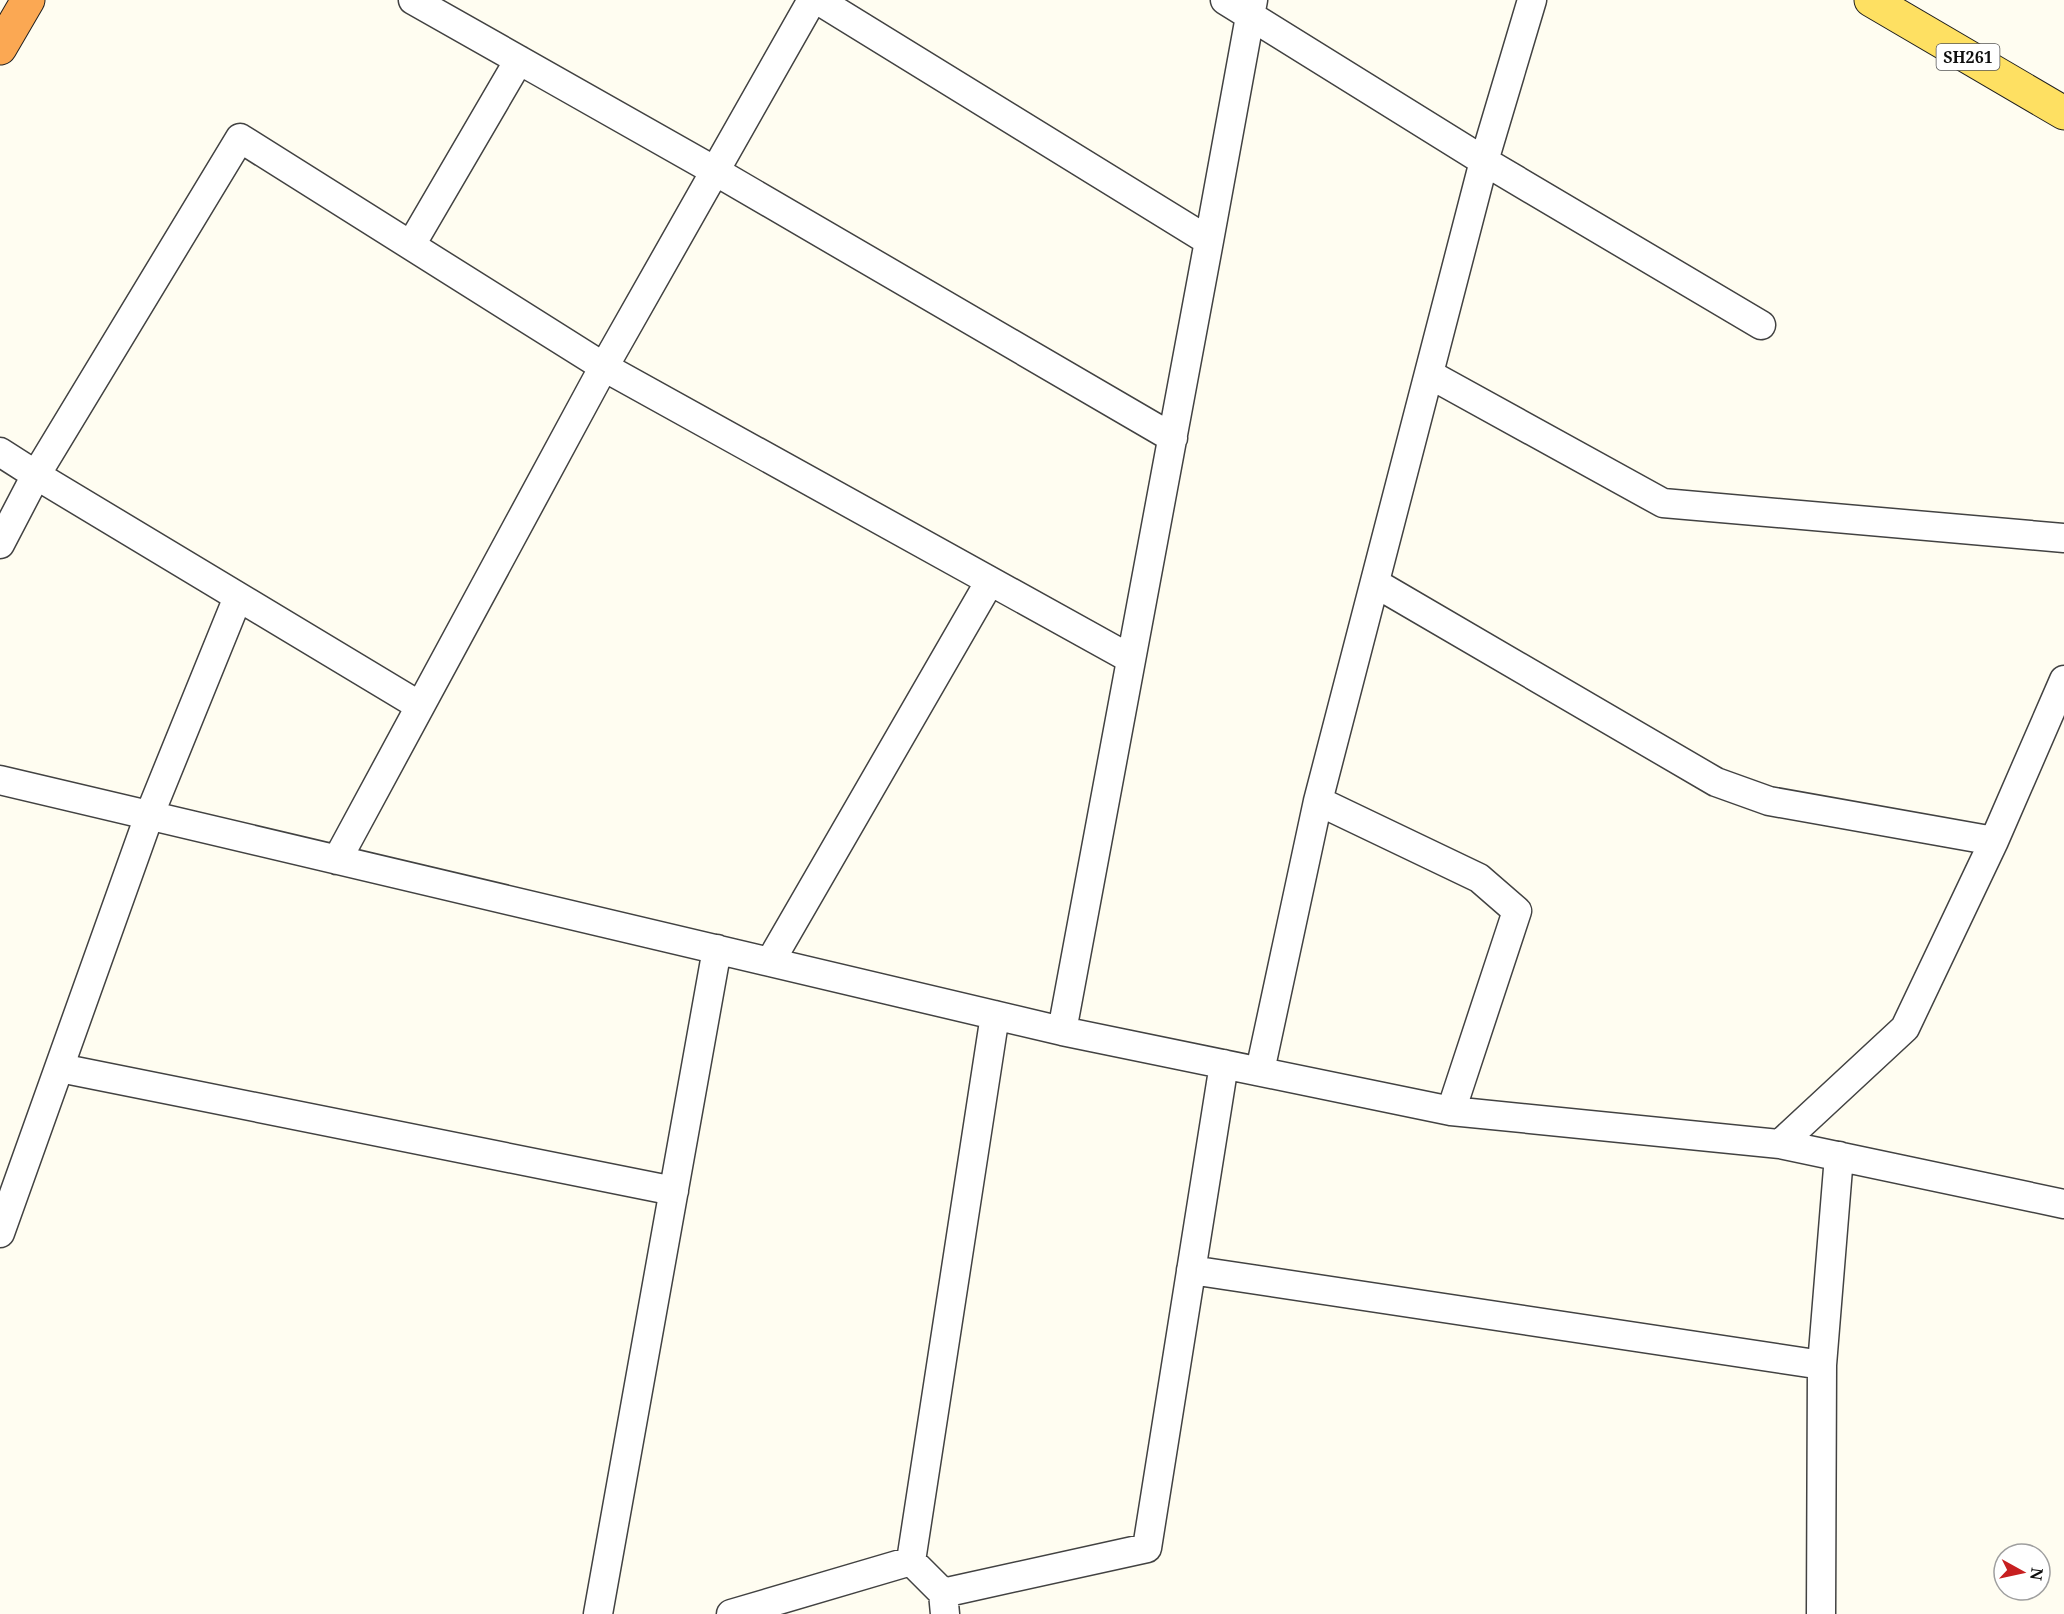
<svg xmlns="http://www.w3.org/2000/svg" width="2064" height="1614" viewBox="0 0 2064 1614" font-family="'Noto Serif',serif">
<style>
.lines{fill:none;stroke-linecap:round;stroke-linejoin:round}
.street-casing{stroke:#424242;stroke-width:31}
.primary-casing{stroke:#202020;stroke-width:35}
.highway-casing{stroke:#202020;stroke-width:35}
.street{stroke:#fff;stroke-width:28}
.primary{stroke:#fee062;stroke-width:33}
.highway{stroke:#fba853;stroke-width:33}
.labels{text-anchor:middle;stroke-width:6;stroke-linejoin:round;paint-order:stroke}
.shield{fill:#fff;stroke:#575757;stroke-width:1.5}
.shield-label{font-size:16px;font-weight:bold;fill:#0f0f0f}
</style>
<rect width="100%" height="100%" fill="#fffdf1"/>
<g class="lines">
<defs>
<path id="street" d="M 413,0 L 715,171 L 1173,438
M 818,0 L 1209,241 L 1253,0
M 1225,0 L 1484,161 L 1532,0
M 411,245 L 519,60
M 1429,374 L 1663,503 L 2064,538
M 0,452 L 36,475 L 0,544
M 1375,583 L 1716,782 L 1769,801 L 1994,841
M 2064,680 L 1994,841 L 1905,1028 L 1780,1144 L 2064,1204
M 420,706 L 36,475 L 240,138 L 604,367 L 1131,659
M 0,780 L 1062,1031 L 1451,1111 L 1780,1144
M 1318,801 L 1479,878 L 1517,911 L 1451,1111
M 337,860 L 596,381 L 812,0
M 770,962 L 990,581
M 1062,1031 L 1209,241
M 60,1068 L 674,1191
M 1260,1071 L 1318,801 L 1484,161 L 1761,325
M 0,1233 L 149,816 L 238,597
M 1191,1270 L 1822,1365 L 1839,1156
M 911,1561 L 995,1015
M 598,1614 L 717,949
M 731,1614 L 911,1561 L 943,1593
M 945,1614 L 943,1593 L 1147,1548 L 1224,1064
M 1821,1614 L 1822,1365"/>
<path id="primary" d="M 1871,0 L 2064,113"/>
<path id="highway" d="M 0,48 L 28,0"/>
</defs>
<use href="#street" class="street-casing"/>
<use href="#primary" class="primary-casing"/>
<use href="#highway" class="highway-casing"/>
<use href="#street" class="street"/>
<use href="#primary" class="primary"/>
<use href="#highway" class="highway"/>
</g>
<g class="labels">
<rect class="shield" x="1936.5" y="44" width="63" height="26" rx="4.5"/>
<g class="shield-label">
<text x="1968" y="63">SH261</text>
</g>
</g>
<g transform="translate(2022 1572) rotate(98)"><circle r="28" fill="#ffffff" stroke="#9f9f9f" stroke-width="1.5"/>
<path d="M0-4.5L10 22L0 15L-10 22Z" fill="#c71f20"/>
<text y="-9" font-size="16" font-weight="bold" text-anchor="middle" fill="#0f0f0f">N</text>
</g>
</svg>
